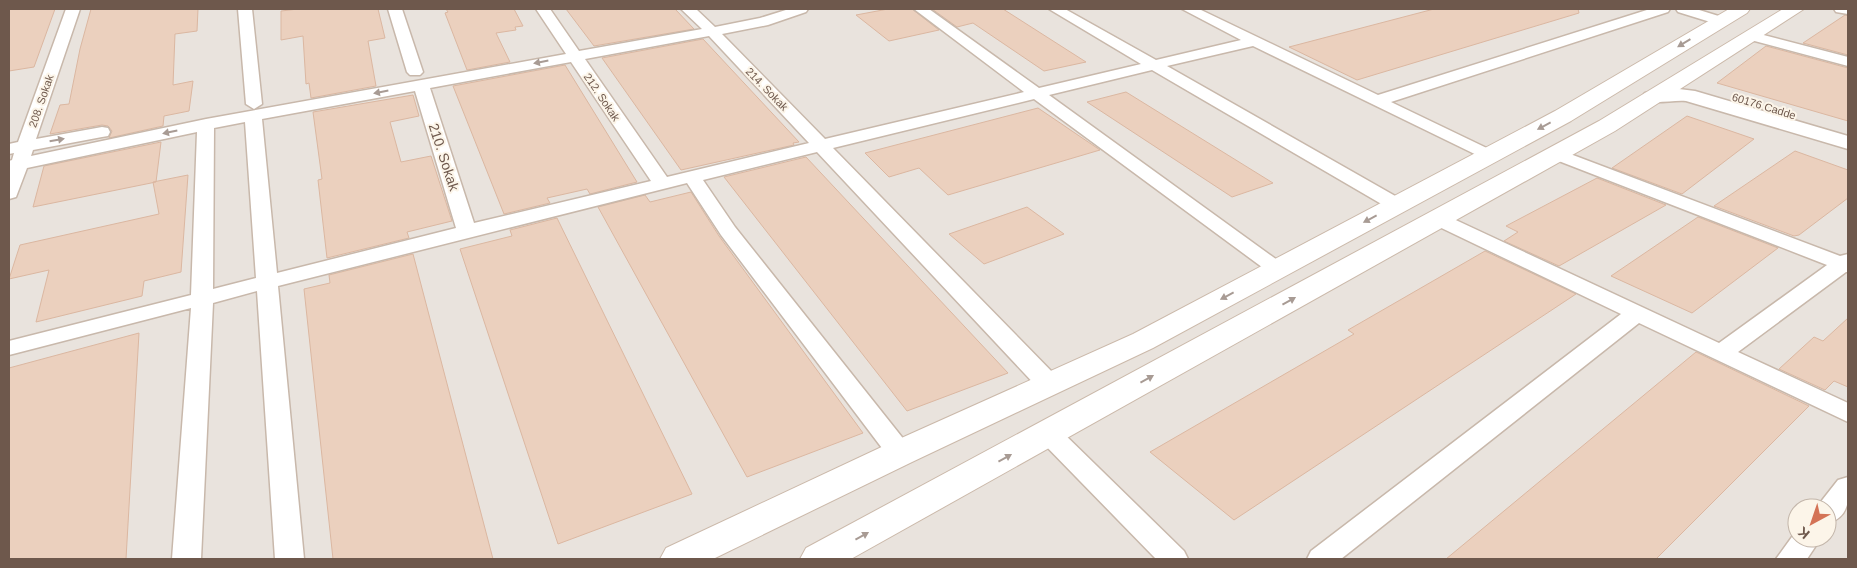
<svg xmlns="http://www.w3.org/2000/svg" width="1857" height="568" viewBox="0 0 1857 568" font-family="Helvetica,sans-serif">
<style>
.industrial{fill:#e9e3dd;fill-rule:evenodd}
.building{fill:#ebd0be;stroke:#dbb7a1}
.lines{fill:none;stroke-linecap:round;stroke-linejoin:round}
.minor-casing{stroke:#c8b8ab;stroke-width:3}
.tertiary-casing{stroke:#c8b8ab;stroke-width:3}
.secondary-casing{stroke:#cbb9aa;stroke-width:2}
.minor{fill:#fff;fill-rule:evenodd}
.tertiary{fill:#fff;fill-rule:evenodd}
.secondary{fill:#fff;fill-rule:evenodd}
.oneway{fill:#a89b94}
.labels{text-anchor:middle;stroke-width:4;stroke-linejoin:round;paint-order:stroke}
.far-street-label{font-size:11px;fill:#6e584c;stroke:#fcf5e9}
.street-label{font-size:14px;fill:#6e584c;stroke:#fcf5e9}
</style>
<rect width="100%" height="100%" fill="#f9f0e3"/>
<path class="industrial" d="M 9,9 L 1848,9 L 1848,559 L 9,559 ZM 1797,508 L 1827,508 L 1827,538 L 1797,538 Z"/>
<path class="building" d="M 9,9 L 55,9 L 34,67 L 9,71 Z
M 91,9 L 198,9 L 197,31 L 175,34 L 173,85 L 193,81 L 189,111 L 164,116 L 163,126 L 109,138 L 112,131 L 108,126 L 102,125 L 50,134 L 60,105 L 69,104 L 80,49 Z
M 298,9 L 378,9 L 385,38 L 368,41 L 376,86 L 311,98 L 309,83 L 306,84 L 303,36 L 281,40 L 281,11 Z
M 446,9 L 514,9 L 523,26 L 515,27 L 516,30 L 496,33 L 510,62 L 467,70 L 445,13 L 448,12 Z
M 566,9 L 675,9 L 694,29 L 594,46 Z
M 888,9 L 912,9 L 939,30 L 889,41 L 856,15 Z
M 932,9 L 1003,9 L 1086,62 L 1044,71 L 973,23 L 957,27 Z
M 1434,9 L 1578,9 L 1579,13 L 1357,80 L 1289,47 Z
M 1845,15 L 1848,16 L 1848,55 L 1803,43 Z
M 703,39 L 799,142 L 793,143 L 794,145 L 681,170 L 602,58 Z
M 1766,46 L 1848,68 L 1848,121 L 1717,83 Z
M 565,65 L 637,182 L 590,194 L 587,189 L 547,198 L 550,203 L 504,214 L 453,86 Z
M 1126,92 L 1273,183 L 1232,197 L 1087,102 Z
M 413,95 L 419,116 L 390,122 L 401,162 L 431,156 L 452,221 L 407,232 L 409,238 L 327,258 L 318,180 L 322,179 L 313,112 Z
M 1038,108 L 1100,150 L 948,195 L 919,168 L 889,177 L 865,153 Z
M 1687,116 L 1754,139 L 1682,194 L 1612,168 Z
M 161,142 L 156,182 L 33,207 L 44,166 Z
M 1795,151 L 1848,170 L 1848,198 L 1799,235 L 1794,236 L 1714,206 Z
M 806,157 L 1008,373 L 907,411 L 724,177 Z
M 188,175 L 181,272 L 144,281 L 142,296 L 36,322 L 49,270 L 9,279 L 20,245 L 159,214 L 153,182 Z
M 1597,178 L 1666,205 L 1559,266 L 1504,241 L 1518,232 L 1506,226 Z
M 691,192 L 719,236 L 863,433 L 747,477 L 598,207 L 645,195 L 650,202 Z
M 1027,207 L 1064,234 L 984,264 L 949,234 Z
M 1698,217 L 1778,248 L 1692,313 L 1611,276 Z
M 557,218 L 692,494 L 558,544 L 460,249 L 512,236 L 510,230 Z
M 1485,251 L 1576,294 L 1234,520 L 1150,452 L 1354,334 L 1348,330 Z
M 413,254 L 493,559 L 333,559 L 304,289 L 330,283 L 329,275 Z
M 1848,318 L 1848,387 L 1834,381 L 1825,390 L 1779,369 L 1814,337 L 1823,341 Z
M 139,333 L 126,559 L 9,559 L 9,368 Z
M 1696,352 L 1809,406 L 1656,559 L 1446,559 Z"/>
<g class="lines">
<defs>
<path id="minor" d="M 66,9 L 80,9 L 36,139 L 102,127 L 108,128 L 110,132 L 108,136 L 102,137 L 33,150 L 31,156 L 206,119 L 566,54 L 536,9 L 550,9 L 579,51 L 702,29 L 681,9 L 696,9 L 715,27 L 760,18 L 789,9 L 808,9 L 806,12 L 768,25 L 722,34 L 825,139 L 1024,92 L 914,9 L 929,9 L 1039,88 L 1141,64 L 1049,9 L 1065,9 L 1156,60 L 1241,40 L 1182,9 L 1199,9 L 1378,95 L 1650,9 L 1670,9 L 1668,12 L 1391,102 L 1495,152 L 1498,156 L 1495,160 L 1489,161 L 1253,46 L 1167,66 L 1404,201 L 1407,205 L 1404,209 L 1390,209 L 1152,70 L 1049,95 L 1284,265 L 1287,269 L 1284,273 L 1277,275 L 1270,273 L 1034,99 L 833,148 L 1058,378 L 1061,384 L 1058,390 L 1049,392 L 1040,390 L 817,152 L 703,180 L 735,227 L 909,446 L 913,453 L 909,460 L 900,462 L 891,460 L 721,235 L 687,183 L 278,286 L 304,559 L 275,559 L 257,291 L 213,303 L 201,559 L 172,559 L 191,308 L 9,355 L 9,341 L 191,295 L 197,132 L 27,168 L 16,197 L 9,199 L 9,161 L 12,160 L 14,153 L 9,154 L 9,144 L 18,142 ZM 709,36 L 809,143 L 667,177 L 585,59 ZM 571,62 L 651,181 L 474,223 L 430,88 ZM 415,91 L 456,228 L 277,273 L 262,119 ZM 245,122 L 256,278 L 213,289 L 214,128 Z
M 238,9 L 252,9 L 262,104 L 254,109 L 246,104 Z
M 388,9 L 402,9 L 423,72 L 420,75 L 410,75 L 407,72 Z
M 1676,9 L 1696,9 L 1725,18 L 1727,21 L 1720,25 L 1678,12 Z
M 1834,9 L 1848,9 L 1848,14 L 1836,12 Z
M 1752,32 L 1848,57 L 1848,66 L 1747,39 L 1745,36 L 1747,33 Z
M 1557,149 L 1840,256 L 1848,254 L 1848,272 L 1846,272 L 1738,352 L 1848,403 L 1848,422 L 1639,323 L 1341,559 L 1307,559 L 1311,551 L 1621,314 L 1431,223 L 1428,219 L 1431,215 L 1445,215 L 1719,343 L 1827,265 L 1551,158 L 1548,154 L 1551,150 Z
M 1049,425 L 1058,428 L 1184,551 L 1188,559 L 1156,559 L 1040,440 L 1036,434 L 1040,428 Z
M 1848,477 C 1849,498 1851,516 1827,524 L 1827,508 L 1816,508 L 1838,480 Z
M 1797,530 L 1797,538 L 1821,538 L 1807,559 L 1776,559 Z"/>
<path id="tertiary" d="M 1671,88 L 1695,91 L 1848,136 L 1848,149 L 1686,101 C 1673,100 1658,104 1645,101 L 1642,97 L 1645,93 Z"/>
<path id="secondary" d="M 1729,9 L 1750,9 L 1747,13 L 1571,121 L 1153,348 L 912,462 L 713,559 L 660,559 L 666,548 L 888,444 L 1133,334 L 1555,111 Z
M 1783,9 L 1804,9 L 1615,131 L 851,559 L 800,559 L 806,548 L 1599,121 Z"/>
</defs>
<use href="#minor" class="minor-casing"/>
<use href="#tertiary" class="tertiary-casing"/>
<use href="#secondary" class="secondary-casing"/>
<use href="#minor" class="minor"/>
<use href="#tertiary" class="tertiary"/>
<use href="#secondary" class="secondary"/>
</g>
<defs><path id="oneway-solid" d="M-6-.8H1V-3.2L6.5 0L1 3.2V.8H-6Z" transform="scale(1.25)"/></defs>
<g class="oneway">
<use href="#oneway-solid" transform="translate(1684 43) rotate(149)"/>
<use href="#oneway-solid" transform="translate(541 62) rotate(169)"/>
<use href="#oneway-solid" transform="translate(381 92) rotate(169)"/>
<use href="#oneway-solid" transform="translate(1544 126) rotate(152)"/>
<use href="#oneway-solid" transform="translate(170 132) rotate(168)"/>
<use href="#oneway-solid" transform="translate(57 140) rotate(-10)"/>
<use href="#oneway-solid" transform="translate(1370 219) rotate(152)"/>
<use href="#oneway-solid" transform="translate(1227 296) rotate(152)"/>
<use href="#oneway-solid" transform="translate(1289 301) rotate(-29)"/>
<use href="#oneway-solid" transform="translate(1147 379) rotate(-29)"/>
<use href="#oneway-solid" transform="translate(1005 458) rotate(-29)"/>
<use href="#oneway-solid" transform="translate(862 536) rotate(-29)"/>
</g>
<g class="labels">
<g class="far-street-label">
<text transform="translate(767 89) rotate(46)" y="4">214. Sokak</text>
<text transform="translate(602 97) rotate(56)" y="4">212. Sokak</text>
<text transform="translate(41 101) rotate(-71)" y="4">208. Sokak</text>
<text transform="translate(1764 106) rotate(17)" y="4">60176 Cadde</text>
</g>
<g class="street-label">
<text transform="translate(444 157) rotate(72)" y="5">210. Sokak</text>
</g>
</g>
<rect width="1857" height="568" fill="none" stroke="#6e584c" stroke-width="20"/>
<g transform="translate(1812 523) rotate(220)"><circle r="24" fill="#fcf5e9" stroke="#c3b6aa"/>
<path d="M0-4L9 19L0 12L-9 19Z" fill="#d47356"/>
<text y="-8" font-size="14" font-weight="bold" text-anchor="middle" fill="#6e584c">K</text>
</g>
</svg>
